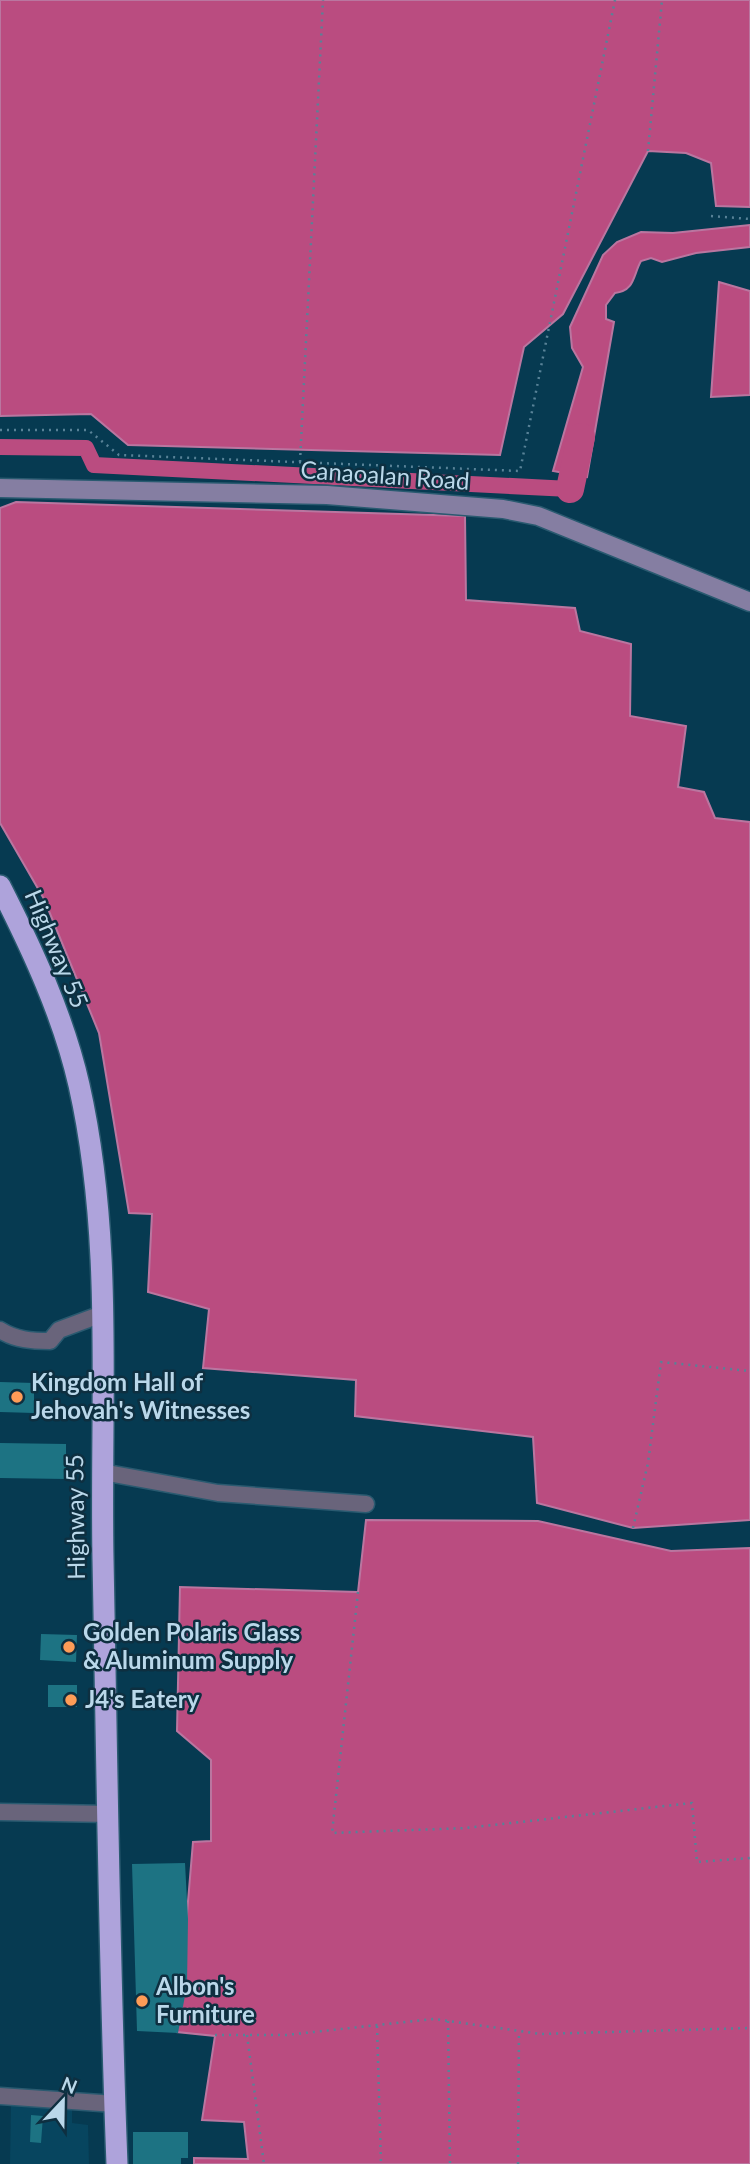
<svg xmlns="http://www.w3.org/2000/svg" width="750" height="2164" viewBox="0 0 750 2164" font-family="Lato,sans-serif">
<style>
.built{fill:#07455f}
.water{fill:#ba4c80;stroke:#ba76a0;stroke-width:2}
.lines{fill:none;stroke-linecap:round;stroke-linejoin:round}
.canal{stroke:#ba4c80;stroke-width:16}
.river{stroke:#ba4c80;stroke-width:28}
.building{fill:#1d7383}
.street-casing{stroke:#2a5a70;stroke-width:19}
.secondary-casing{stroke:#2a5a70;stroke-width:21}
.highway-casing{stroke:#2a5a70;stroke-width:24}
.path{stroke:#588297;stroke-width:2.5;stroke-dasharray:2 5;stroke-linecap:butt}
.street{stroke:#69647b;stroke-width:16}
.secondary{stroke:#857ea2;stroke-width:18}
.highway{stroke:#aea3db;stroke-width:21}
.poi-dot{fill:#fe9c57;stroke:#0e2f40;stroke-width:2.5}
.labels{text-anchor:middle;stroke-width:5;stroke-linejoin:round;paint-order:stroke}
.street-label{font-size:24px;fill:#bad8ea;stroke:#0e2f40}
.poi-label{font-size:24px;font-weight:bold;fill:#bad8ea;stroke:#0e2f40;text-anchor:start}
</style>
<rect width="100%" height="100%" fill="#063a51"/>
<path class="built" d="M 11,2103 L 72,2109 L 72,2123 L 88,2125 L 89,2164 L 10,2164 Z"/>
<path class="water" d="M 0,0 L 750,0 L 750,207 L 716,206 L 711,163 L 686,153 L 648,151 L 563,314 L 524,347 L 500,455 L 128,445 L 91,414 L 0,416 Z
M 750,225 L 750,247 L 696,253 L 662,262 L 651,258 L 641,261 C 633,275 635,291 615,293 L 606,305 L 606,319 L 614,322 L 587,477 L 553,471 L 583,367 L 572,348 L 570,327 L 603,255 L 617,242 L 641,232 L 673,233 Z
M 719,282 L 750,291 L 750,395 L 711,397 Z
M 16,502 L 465,516 L 466,600 L 575,608 L 580,631 L 631,644 L 630,716 L 686,726 L 678,787 L 704,792 L 715,818 L 750,822 L 750,1520 L 633,1528 L 537,1503 L 533,1437 L 355,1416 L 356,1380 L 203,1368 L 209,1309 L 148,1292 L 152,1214 L 129,1213 L 99,1033 L 44,899 L 0,823 L 0,508 Z
M 366,1520 L 538,1521 L 671,1551 L 750,1548 L 750,2164 L 194,2164 L 194,2158 L 248,2159 L 244,2122 L 202,2120 L 215,2036 L 177,2032 L 193,1842 L 211,1841 L 211,1760 L 177,1731 L 180,1587 L 358,1592 Z"/>
<g class="lines">
<path class="canal" d="M 0,447 L 86,448 L 94,465 L 570,489"/>
<path class="river" d="M 570,489 L 581,437"/>
</g>
<path class="building" d="M 0,1382 L 34,1383 L 34,1413 L 0,1412 Z
M 0,1443 L 66,1444 L 66,1479 L 0,1478 Z
M 41,1634 L 77,1635 L 76,1662 L 40,1660 Z
M 48,1685 L 77,1685 L 77,1707 L 48,1707 Z
M 185,1863 L 188,1919 L 187,1985 L 178,2033 L 137,2031 L 132,1864 Z
M 31,2115 L 43,2116 L 41,2143 L 30,2142 Z
M 133,2132 L 188,2132 L 188,2158 L 181,2158 L 181,2164 L 133,2164 Z"/>
<g class="lines">
<defs>
<path id="street" d="M 0,1330 C 16,1340 32,1341 50,1341 L 59,1330 L 102,1314
M 102,1472 L 218,1493 L 366,1504
M 0,1812 L 109,1814
M 0,2096 L 115,2104"/>
<path id="secondary" d="M 0,488 L 327,495 L 503,509 L 538,516 L 750,602"/>
<path id="highway" d="M 0,886 C 32,949 63,1015 79,1085 C 114,1240 100,1401 103,1559 C 107,1760 109,1962 117,2164"/>
</defs>
<use href="#street" class="street-casing"/>
<use href="#secondary" class="secondary-casing"/>
<use href="#highway" class="highway-casing"/>
<path class="path" d="M 648,151 L 662,0
M 711,216 L 750,219
M 0,430 L 88,430 L 119,455 L 520,471 L 615,0
M 300,462 L 323,0
M 633,1528 L 648,1463 L 661,1362 L 750,1371
M 358,1592 L 332,1833 L 466,1828 L 692,1803 L 697,1862 L 750,1858
M 448,2021 L 450,2164
M 377,2026 L 381,2164
M 215,2035 L 286,2035 L 434,2019 L 541,2034 L 750,2028
M 247,2035 L 264,2164
M 518,2164 L 519,2031"/>
<use href="#street" class="street"/>
<use href="#secondary" class="secondary"/>
<use href="#highway" class="highway"/>
</g>
<g class="poi-dot">
<circle cx="17" cy="1397" r="7"/>
<circle cx="69" cy="1647" r="7"/>
<circle cx="71" cy="1700" r="7"/>
<circle cx="142" cy="2001" r="7"/>
</g>
<g class="labels">
<g class="street-label">
<text transform="translate(385 476) rotate(4)" y="8">Canaoalan Road</text>
<text transform="translate(56 949) rotate(67)" y="8">Highway 55</text>
<text transform="translate(76 1517) rotate(-91)" y="8">Highway 55</text>
</g>
<g class="poi-label">
<text x="31" y="1391">Kingdom Hall of<tspan x="31" dy="28">Jehovah's Witnesses</tspan></text>
<text x="83" y="1641">Golden Polaris Glass<tspan x="83" dy="28">&amp; Aluminum Supply</tspan></text>
<text x="85" y="1708">J4's Eatery</text>
<text x="156" y="1995">Albon's<tspan x="156" dy="28">Furniture</tspan></text>
</g>
</g>
<g transform="translate(63 2101) rotate(22)" stroke="#0e2f40" stroke-width="5" paint-order="stroke">
<path d="M0-5L12 26L0 18L-12 26Z" fill="#bad8ea"/>
<text y="-10" font-size="19" font-weight="bold" text-anchor="middle" fill="#bad8ea">N</text>
</g>
</svg>
